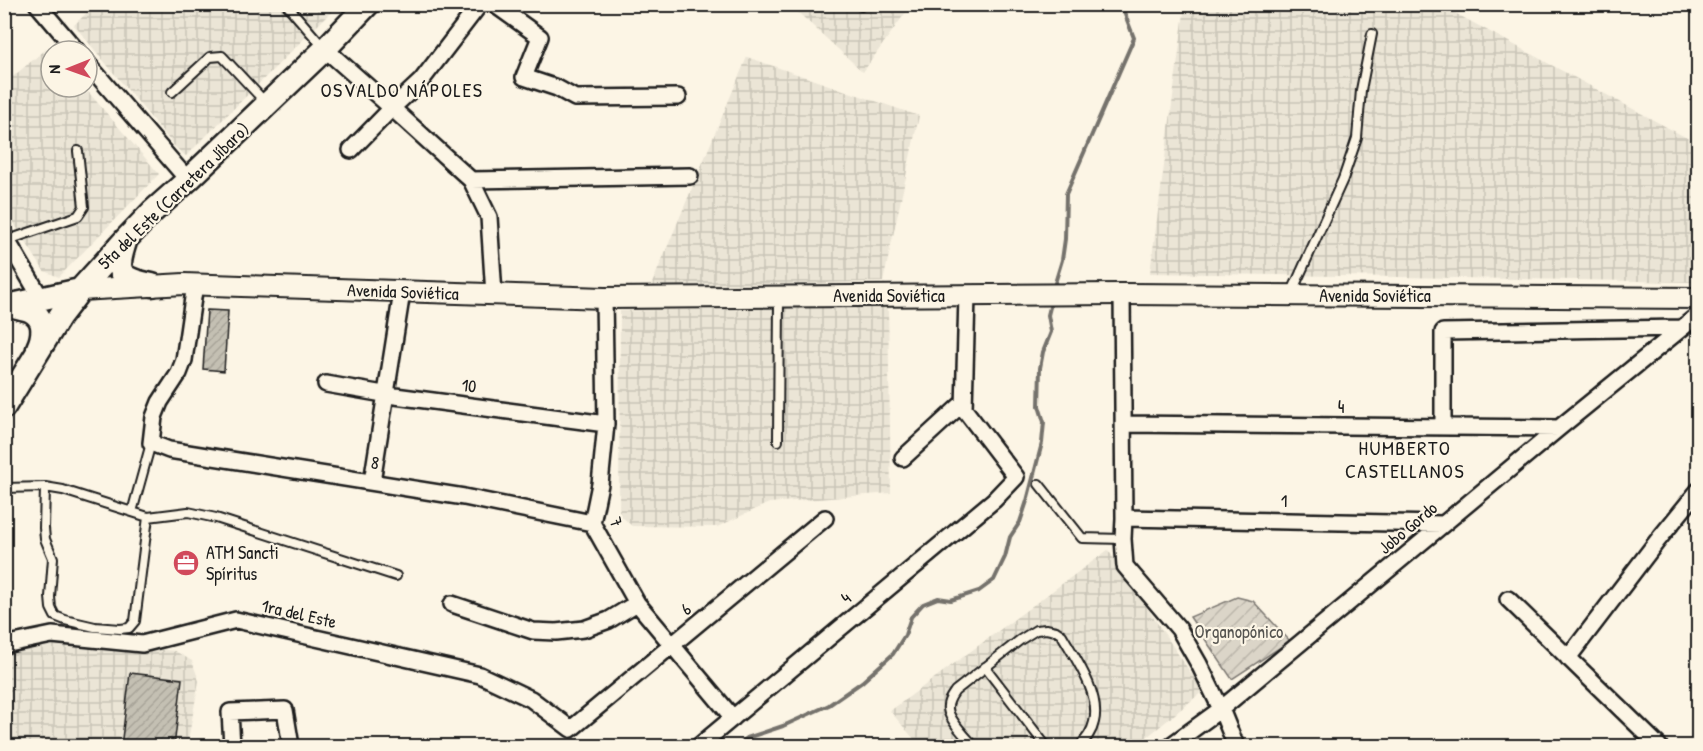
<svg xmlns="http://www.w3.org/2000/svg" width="1703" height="751" viewBox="0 0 1703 751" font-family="'Patrick Hand',sans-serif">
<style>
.industrial{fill:url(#industrial-grid)}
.garden{fill:url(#garden-furrows);stroke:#7c7872;stroke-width:1.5}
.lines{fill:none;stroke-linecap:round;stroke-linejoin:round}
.stream{stroke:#75726c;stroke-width:4}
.building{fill:url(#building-hatch);stroke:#1c1c1c;stroke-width:1.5}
.service-casing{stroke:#1c1c1c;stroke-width:12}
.minor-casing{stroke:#1c1c1c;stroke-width:20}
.tertiary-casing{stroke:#1c1c1c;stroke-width:24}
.secondary-casing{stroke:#1c1c1c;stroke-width:27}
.service{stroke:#fcf5e5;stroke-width:8}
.minor{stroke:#fcf5e5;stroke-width:15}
.tertiary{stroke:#fcf5e5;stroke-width:20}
.secondary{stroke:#fcf5e5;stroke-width:22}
.labels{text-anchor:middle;stroke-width:4.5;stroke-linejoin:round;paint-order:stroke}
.street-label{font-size:18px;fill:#1c1c1c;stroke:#fcf5e5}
.poi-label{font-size:18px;fill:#1c1c1c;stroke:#fcf5e5;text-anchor:start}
.park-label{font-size:18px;fill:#555450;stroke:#fcf5e5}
.neighbourhood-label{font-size:20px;letter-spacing:1.5px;fill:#1c1c1c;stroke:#fcf5e5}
</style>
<defs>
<pattern id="industrial-grid" width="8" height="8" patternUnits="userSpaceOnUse" patternTransform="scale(1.5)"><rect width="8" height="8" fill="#ebe5d6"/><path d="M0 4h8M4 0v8" fill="none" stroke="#c9c4b7"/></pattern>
<pattern id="garden-furrows" width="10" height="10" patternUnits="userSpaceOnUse" patternTransform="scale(1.5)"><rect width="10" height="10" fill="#dbd5c8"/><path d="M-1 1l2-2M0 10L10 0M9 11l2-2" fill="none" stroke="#bbb6ab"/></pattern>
<pattern id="building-hatch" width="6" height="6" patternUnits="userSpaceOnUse" patternTransform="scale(1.5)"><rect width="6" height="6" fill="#c4c0b3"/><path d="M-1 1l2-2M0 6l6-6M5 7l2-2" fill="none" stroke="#a8a499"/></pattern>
</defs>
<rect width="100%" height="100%" fill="#fcf5e5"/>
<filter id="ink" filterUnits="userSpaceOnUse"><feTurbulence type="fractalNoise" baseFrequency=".0167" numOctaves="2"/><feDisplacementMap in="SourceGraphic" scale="12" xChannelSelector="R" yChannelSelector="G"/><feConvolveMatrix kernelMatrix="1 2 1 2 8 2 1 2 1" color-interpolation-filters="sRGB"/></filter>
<g filter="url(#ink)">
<path class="industrial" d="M 95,5 L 338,5 L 186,156 L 176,148 L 74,25 Z
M 790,5 L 911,5 L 863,72 Z
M 1185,5 L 1440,5 L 1698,144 L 1698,282 L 1150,273 Z
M 50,46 L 54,51 L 51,51 L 51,87 L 84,87 L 159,174 L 59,277 L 44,271 L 5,209 L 5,83 Z
M 747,57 L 919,116 L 883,282 L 651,286 Z
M 888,306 L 891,493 L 769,503 L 717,527 L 632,526 L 619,514 L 620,311 Z
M 1108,550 L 1203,691 L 1136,746 L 920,746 L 890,711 Z
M 59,640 L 175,651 L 192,661 L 199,681 L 187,746 L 5,746 L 4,652 Z"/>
<path class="garden" d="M 1237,597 L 1253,601 L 1290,641 L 1232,679 L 1190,617 Z"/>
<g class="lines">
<path class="stream" d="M 1055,283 L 1062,260 L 1065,239 L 1066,194 L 1134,38 L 1124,12 L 1124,4
M 738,746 L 747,738 L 783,726 L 829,705 L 862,682 L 893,654 L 905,635 L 911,617 L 923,604 L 938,598 L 951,600 L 979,591 L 994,580 L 1005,557 L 1010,537 L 1020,522 L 1027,501 L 1042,443 L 1044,422 L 1039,406 L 1040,368 L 1043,352 L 1051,332 L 1048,315 L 1050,307"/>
</g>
<path class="building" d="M 207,310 L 228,311 L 224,371 L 203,369 Z
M 130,673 L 182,679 L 174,747 L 121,747 Z"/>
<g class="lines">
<defs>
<path id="service" d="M 286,4 L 324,48
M 861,6 L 862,4
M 172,92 L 210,57 L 222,56 L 266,103
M 8,240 L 78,216 L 84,207 L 78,151
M 1291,294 L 1343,179 L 1357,138 L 1361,90 L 1372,34
M 778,441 L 779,299
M 1039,484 L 1082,538 L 1123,539
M 45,487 L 44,528 L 45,539 L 53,558 L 50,597 L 51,608 L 55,616 L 65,620 L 95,627 L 120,629 L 129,628 L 135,621 L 148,517
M 4,488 L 45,487 L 63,490 L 148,517 L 188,512 L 216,518 L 396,576
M 132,512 L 151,443
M 985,667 L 1046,746
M 974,746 C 967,738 949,720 948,709 C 947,702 951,697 955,691 L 1020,640 L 1036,630 L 1046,629 L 1056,631 L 1062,635 C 1075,658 1101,694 1094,722 C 1092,732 1086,739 1080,746"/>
<path id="minor" d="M 37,4 L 77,51
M 494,4 L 540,37 L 524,77 L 557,88 L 575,98 L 678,97
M 325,49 L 392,108 L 471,180 L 489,217 L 494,295
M 87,63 L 188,180
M 351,150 L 392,108 L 421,81 L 480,4
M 471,180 L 690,176
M 4,235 L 41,298
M 195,284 L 184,360 L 179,373 L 160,402 L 154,417 L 151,443 L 169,450 L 464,497 L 592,523
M 1122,294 L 1124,518 L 1123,539 L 1125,566 L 1179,629 L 1199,664 L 1221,709 L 1236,746
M 604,298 L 606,424 L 600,484 L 592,523 L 637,603 L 733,718
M 326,384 L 395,396 L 606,424
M 1123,424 L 1559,428
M 1443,427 L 1443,332 L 1682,328
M 903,458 L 964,402
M 372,482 L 402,292
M 1124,518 L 1443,524
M 1508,599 L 1659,746
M 452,604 L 533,631 L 556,632 L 584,629 L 609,620 L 637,603
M 4,645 L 52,635 L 142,644 L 236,620 L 480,675 L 531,699 L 571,729 L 825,518
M 1568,658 L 1658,540 L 1698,491
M 232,746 L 230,712 L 285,710 L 291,746
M 699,746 L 994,500 L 1016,477 L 964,409 L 967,295
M 1170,746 L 1221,709 L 1559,428 L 1698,315"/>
<path id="tertiary" d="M 80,290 L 184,284 L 604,298 L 1122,294 L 1698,298"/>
<path id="secondary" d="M 126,239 C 115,272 117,278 152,285
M 10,305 C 16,307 23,308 29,310 C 46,317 44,335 38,348
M 12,305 L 80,290
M 4,407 L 60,316 L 80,290 L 127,238 L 153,211 L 188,180 L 325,49 L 368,4"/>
</defs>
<use href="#service" class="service-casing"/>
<use href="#minor" class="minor-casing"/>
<use href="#tertiary" class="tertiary-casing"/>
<use href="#secondary" class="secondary-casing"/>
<use href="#service" class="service"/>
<use href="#minor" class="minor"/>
<use href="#tertiary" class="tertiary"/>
<use href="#secondary" class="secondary"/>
</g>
</g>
<defs>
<symbol id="office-disc" viewBox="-11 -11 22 22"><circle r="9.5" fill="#d1495b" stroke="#fcf5e5"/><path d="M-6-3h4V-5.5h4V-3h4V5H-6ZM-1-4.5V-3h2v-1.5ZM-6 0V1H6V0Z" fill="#fff"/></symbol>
</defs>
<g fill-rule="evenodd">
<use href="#office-disc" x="171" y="548" width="30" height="30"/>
</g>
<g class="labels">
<g class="street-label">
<text transform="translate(174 196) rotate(-44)" y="6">5ta del Este (Carretera Jíbaro)</text>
<text transform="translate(403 292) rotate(2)" y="6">Avenida Soviética</text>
<text x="889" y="302">Avenida Soviética</text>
<text x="1375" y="302">Avenida Soviética</text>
<text transform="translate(469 386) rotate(7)" y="6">10</text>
<text x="1341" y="413">4</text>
<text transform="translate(375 463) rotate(9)" y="6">8</text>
<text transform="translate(1284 501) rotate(1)" y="6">1</text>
<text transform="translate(616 522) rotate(69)" y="6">7</text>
<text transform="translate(1408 528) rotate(-40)" y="6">Jobo Gordo</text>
<text transform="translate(846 598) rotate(-40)" y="6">4</text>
<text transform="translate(686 609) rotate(-40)" y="6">6</text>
<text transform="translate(299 614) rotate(13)" y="6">1ra del Este</text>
</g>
<g class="poi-label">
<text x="206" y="559">ATM Sancti<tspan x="206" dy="21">Spíritus</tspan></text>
</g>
<g class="park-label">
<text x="1239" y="638">Organopónico</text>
</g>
<g class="neighbourhood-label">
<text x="402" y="97">OSVALDO NÁPOLES</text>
<text x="1405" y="455">HUMBERTO<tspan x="1405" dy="23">CASTELLANOS</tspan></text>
</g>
</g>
<rect width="1703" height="751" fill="none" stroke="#fcf5e5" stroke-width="24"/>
<rect x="12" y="12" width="1679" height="727" fill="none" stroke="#1c1c1c" stroke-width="2" filter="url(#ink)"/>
<g transform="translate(69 69) rotate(269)"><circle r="28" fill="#fcf5e5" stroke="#a29e95" stroke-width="1.5"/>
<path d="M0-4.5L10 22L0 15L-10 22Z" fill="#d1495b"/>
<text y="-9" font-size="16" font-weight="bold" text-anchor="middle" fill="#1c1c1c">N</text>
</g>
</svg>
